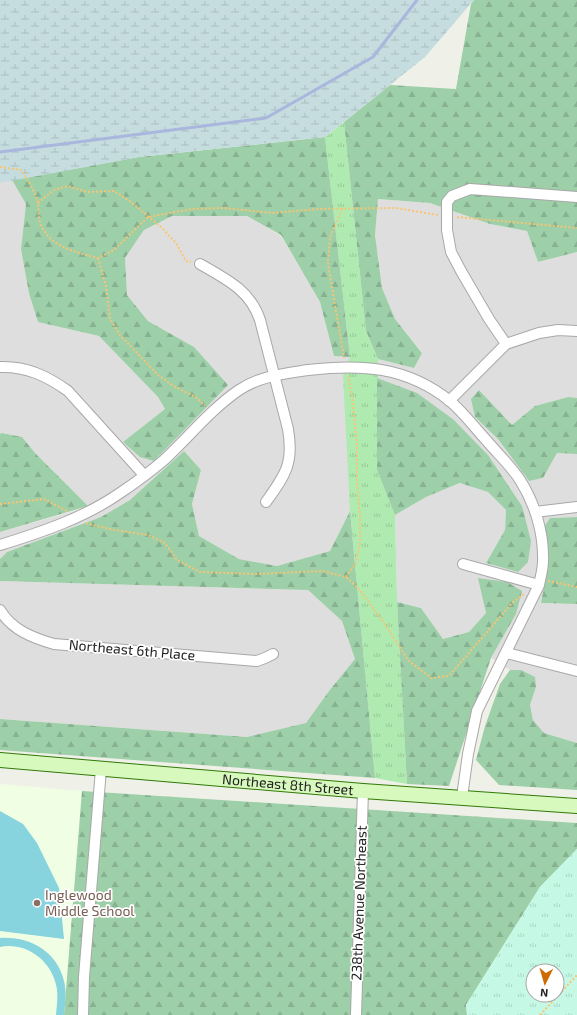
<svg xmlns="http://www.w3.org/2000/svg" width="577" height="1015" viewBox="0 0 577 1015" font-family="'Exo 2',sans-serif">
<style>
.residential{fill:#dfdede}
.education{fill:#f0ffe3}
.grass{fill:url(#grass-tufts)}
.forest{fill:url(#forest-firs)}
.wetland{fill:url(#wetland-marsh)}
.park{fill:url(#park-tufts);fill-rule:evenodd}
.pitch{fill:#87d3de}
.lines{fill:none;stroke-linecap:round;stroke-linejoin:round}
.stream{stroke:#a9b6dd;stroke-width:3}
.street-casing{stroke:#a8a8a8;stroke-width:12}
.secondary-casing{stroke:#317907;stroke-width:16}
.path{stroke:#f8c572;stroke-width:2;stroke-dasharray:2 2;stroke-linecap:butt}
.street{stroke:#fff;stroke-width:10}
.secondary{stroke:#d7f9be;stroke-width:14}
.education-dot{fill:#8d6e63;stroke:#fff;stroke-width:1.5}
.labels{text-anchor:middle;stroke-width:3.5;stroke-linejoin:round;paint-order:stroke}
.street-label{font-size:14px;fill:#212121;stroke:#fff}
.education-label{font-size:14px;fill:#785e54;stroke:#fff;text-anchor:start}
</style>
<defs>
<pattern id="grass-tufts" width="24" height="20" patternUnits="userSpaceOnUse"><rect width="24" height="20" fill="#afeab0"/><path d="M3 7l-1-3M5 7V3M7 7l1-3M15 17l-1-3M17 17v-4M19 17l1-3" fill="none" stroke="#96c897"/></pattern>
<pattern id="forest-firs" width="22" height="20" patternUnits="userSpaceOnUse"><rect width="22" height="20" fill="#9dcfa8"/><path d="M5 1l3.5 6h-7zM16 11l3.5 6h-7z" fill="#87b190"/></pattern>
<pattern id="wetland-marsh" width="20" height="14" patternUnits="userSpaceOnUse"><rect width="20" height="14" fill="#c5dddf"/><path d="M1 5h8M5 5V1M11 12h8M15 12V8" fill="none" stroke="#a9bdbf"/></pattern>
<pattern id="park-tufts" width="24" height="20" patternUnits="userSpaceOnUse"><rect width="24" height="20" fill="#c6f9e5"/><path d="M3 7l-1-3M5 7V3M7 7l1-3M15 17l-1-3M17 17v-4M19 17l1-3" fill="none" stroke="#aad5c4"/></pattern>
</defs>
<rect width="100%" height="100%" fill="#eff1e8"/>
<path class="residential" d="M 12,180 L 26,204 L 21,249 L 38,322 L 99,336 L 158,397 L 165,409 L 123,442 L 154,461 L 194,347 L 148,321 L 127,295 L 125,258 L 144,230 L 172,216 L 247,216 L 281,236 L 320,302 L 334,356 L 378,359 L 414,368 L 422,352 L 395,319 L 382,288 L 375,235 L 378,199 L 430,203 L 490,224 L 527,231 L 538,262 L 577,252 L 577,398 L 568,397 L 535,406 L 512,425 L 479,390 L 475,417 L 498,439 L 529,481 L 543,478 L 557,453 L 577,454 L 577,517 L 550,518 L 544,527 L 547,570 L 541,603 L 577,604 L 577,743 L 544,733 L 533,720 L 530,705 L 536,687 L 521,670 L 510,670 L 491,658 L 516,614 L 479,579 L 486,613 L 469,632 L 443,639 L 421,608 L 397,602 L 395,515 L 426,497 L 461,483 L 488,492 L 506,510 L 505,530 L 486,563 L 518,572 L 522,506 L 488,455 L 454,420 L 377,378 L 343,376 L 350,464 L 350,511 L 330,551 L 277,566 L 239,559 L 199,536 L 192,504 L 201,470 L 184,451 L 130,500 L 101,517 L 7,552 L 0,559 L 0,532 L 88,507 L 35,453 L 22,437 L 3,433 L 0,434 L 0,183 Z
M 0,581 L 308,590 L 342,621 L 355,659 L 329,691 L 307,723 L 247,737 L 0,719 Z"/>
<path class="education" d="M 0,784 L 82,791 L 64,1015 L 0,1015 Z"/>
<path class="grass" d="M 344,122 L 366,331 L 378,359 L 377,470 L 395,515 L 397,602 L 407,784 L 375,778 L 350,511 L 343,376 L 350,357 L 325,137 Z"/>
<path class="forest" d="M 474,0 L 577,0 L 577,252 L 538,262 L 527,231 L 490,224 L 430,203 L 378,199 L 375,235 L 382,288 L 395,319 L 422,353 L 414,368 L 378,359 L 366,331 L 344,122 L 390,85 L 456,89 L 471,4 Z
M 325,137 L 350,357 L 334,356 L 320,302 L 281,235 L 247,216 L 172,216 L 144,230 L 125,258 L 127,295 L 148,321 L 194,347 L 228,385 L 154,461 L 140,457 L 123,442 L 165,409 L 158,397 L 99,336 L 38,322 L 29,293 L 21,249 L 26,204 L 12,180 L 139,157 Z
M 377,378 L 417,393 L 454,420 L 488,455 L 522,506 L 531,541 L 528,562 L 518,572 L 486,563 L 505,530 L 506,510 L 488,492 L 460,483 L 426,497 L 395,515 L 377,470 Z
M 479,390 L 512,425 L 535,406 L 568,397 L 577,398 L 577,454 L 557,453 L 543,478 L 529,481 L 498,439 L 475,417 L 471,399 Z
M 2,433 L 22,437 L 35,453 L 88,506 L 0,532 L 0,434 Z
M 184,451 L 201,470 L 192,504 L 199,536 L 239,559 L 277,566 L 330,551 L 350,511 L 375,778 L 0,750 L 0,719 L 247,737 L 306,723 L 329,691 L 355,659 L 342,621 L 308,590 L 0,581 L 0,559 L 7,552 L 101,517 L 130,500 Z
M 577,517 L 577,604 L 541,603 L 547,570 L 544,527 L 550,518 Z
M 478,578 L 507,582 L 522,591 L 516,614 L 491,658 L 449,786 L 407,784 L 397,602 L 421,608 L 443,639 L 469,632 L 486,613 Z
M 510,670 L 521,670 L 535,677 L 536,687 L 530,705 L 533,720 L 544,733 L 577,743 L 577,790 L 499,785 L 476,760 L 485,726 L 500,684 Z
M 82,791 L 577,823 L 577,849 L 540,887 L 466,1005 L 467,1015 L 64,1015 Z"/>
<path class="wetland" d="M 0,0 L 474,0 L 425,57 L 325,137 L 139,157 L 0,183 Z"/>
<path class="park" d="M 577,849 L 577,1015 L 467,1015 L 466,1005 L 540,887 ZM 533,971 L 557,971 L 557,995 L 533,995 Z"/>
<path class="pitch" d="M 0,811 L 23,824 L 37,843 L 59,888 L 64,939 L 0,931 Z
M 0,938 C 29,936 57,951 64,981 C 67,992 65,1004 64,1015 L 56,1015 C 57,1004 59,992 55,981 C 48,958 24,942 0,947 Z"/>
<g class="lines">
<path class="stream" d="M 0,152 L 266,118 L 373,57 L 417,0"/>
<defs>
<path id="street" d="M 200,264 C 226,279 250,290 260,320 L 288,429 C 294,464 285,475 266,502
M 506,344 L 489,319 L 461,271 L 451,252 L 447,230 L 447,202 L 452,196 L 470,189 L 577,197
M 0,367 C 26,366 47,376 68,391 L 144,475
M 449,401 L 506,344 L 539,333 L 558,330 L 577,331
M 535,512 L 577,507
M 0,545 C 42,532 84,518 120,493 C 135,483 150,472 164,460 C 189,437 210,410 239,390 C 260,376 283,374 308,370 C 361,364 406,366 450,401 C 464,413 475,428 487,441 C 498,454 511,466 520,480 C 534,502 543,530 543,556 C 544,566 541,575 539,585 L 477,711 L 468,754 L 462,797
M 463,564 L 539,585
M 0,610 C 12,630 33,638 54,644 L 257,661 L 265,658 L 273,654
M 507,653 L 577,671
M 83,1015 L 84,977 L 101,769
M 356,1015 L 363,791"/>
<g id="secondary">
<path id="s1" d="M 0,760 L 363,791 L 577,806"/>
</g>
</defs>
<use href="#street" class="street-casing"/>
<use href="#secondary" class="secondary-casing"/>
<path class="path" d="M 0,167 L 21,170 C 28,180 35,191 38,203 C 39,209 38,216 40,222 C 48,247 76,252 98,258 L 114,250 L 148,217 L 192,209 L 224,208 L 272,213 L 318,209 L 396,208 L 438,215
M 38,203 L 54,190 L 68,186 L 87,192 L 114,191 L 131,202 L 162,228 L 176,243 L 186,261 L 191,262
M 342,209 L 330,237 L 328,264 L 344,358
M 457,217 L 577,228
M 98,258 L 106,286 L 110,319 L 120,335 L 158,375 L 172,385 L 197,398 L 205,406
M 0,504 L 44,499 L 67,511
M 86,523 L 92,525 L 115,530 L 148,535 L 165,543 L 177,560 L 200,572 L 255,574 L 322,571 L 346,577 L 359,589 L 387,627 L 408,660 L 431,678 L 449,676 L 512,603 L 524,594
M 346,577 L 356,563 L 360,545 L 360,516 L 357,482 L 357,445 L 352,396 L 348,376
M 548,581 L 577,587
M 540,1015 L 577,975"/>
<use href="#street" class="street"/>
<use href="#secondary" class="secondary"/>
</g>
<circle class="education-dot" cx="37" cy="903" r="4"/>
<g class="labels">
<g class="street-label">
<text transform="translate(132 650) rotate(5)" y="5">Northeast 6th Place</text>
<text dy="5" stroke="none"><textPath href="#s1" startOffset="289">Northeast 8th Street</textPath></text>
<text transform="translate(359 903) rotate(-88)" y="5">238th Avenue Northeast</text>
</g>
<g class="education-label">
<text x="45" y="900">Inglewood<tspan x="45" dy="16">Middle School</tspan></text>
</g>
</g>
<g transform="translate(545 983) rotate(185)"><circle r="19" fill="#ffffff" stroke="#a6a6a6"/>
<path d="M0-3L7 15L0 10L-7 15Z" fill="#ce6c03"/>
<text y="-6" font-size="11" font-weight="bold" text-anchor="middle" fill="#212121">N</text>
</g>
</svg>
